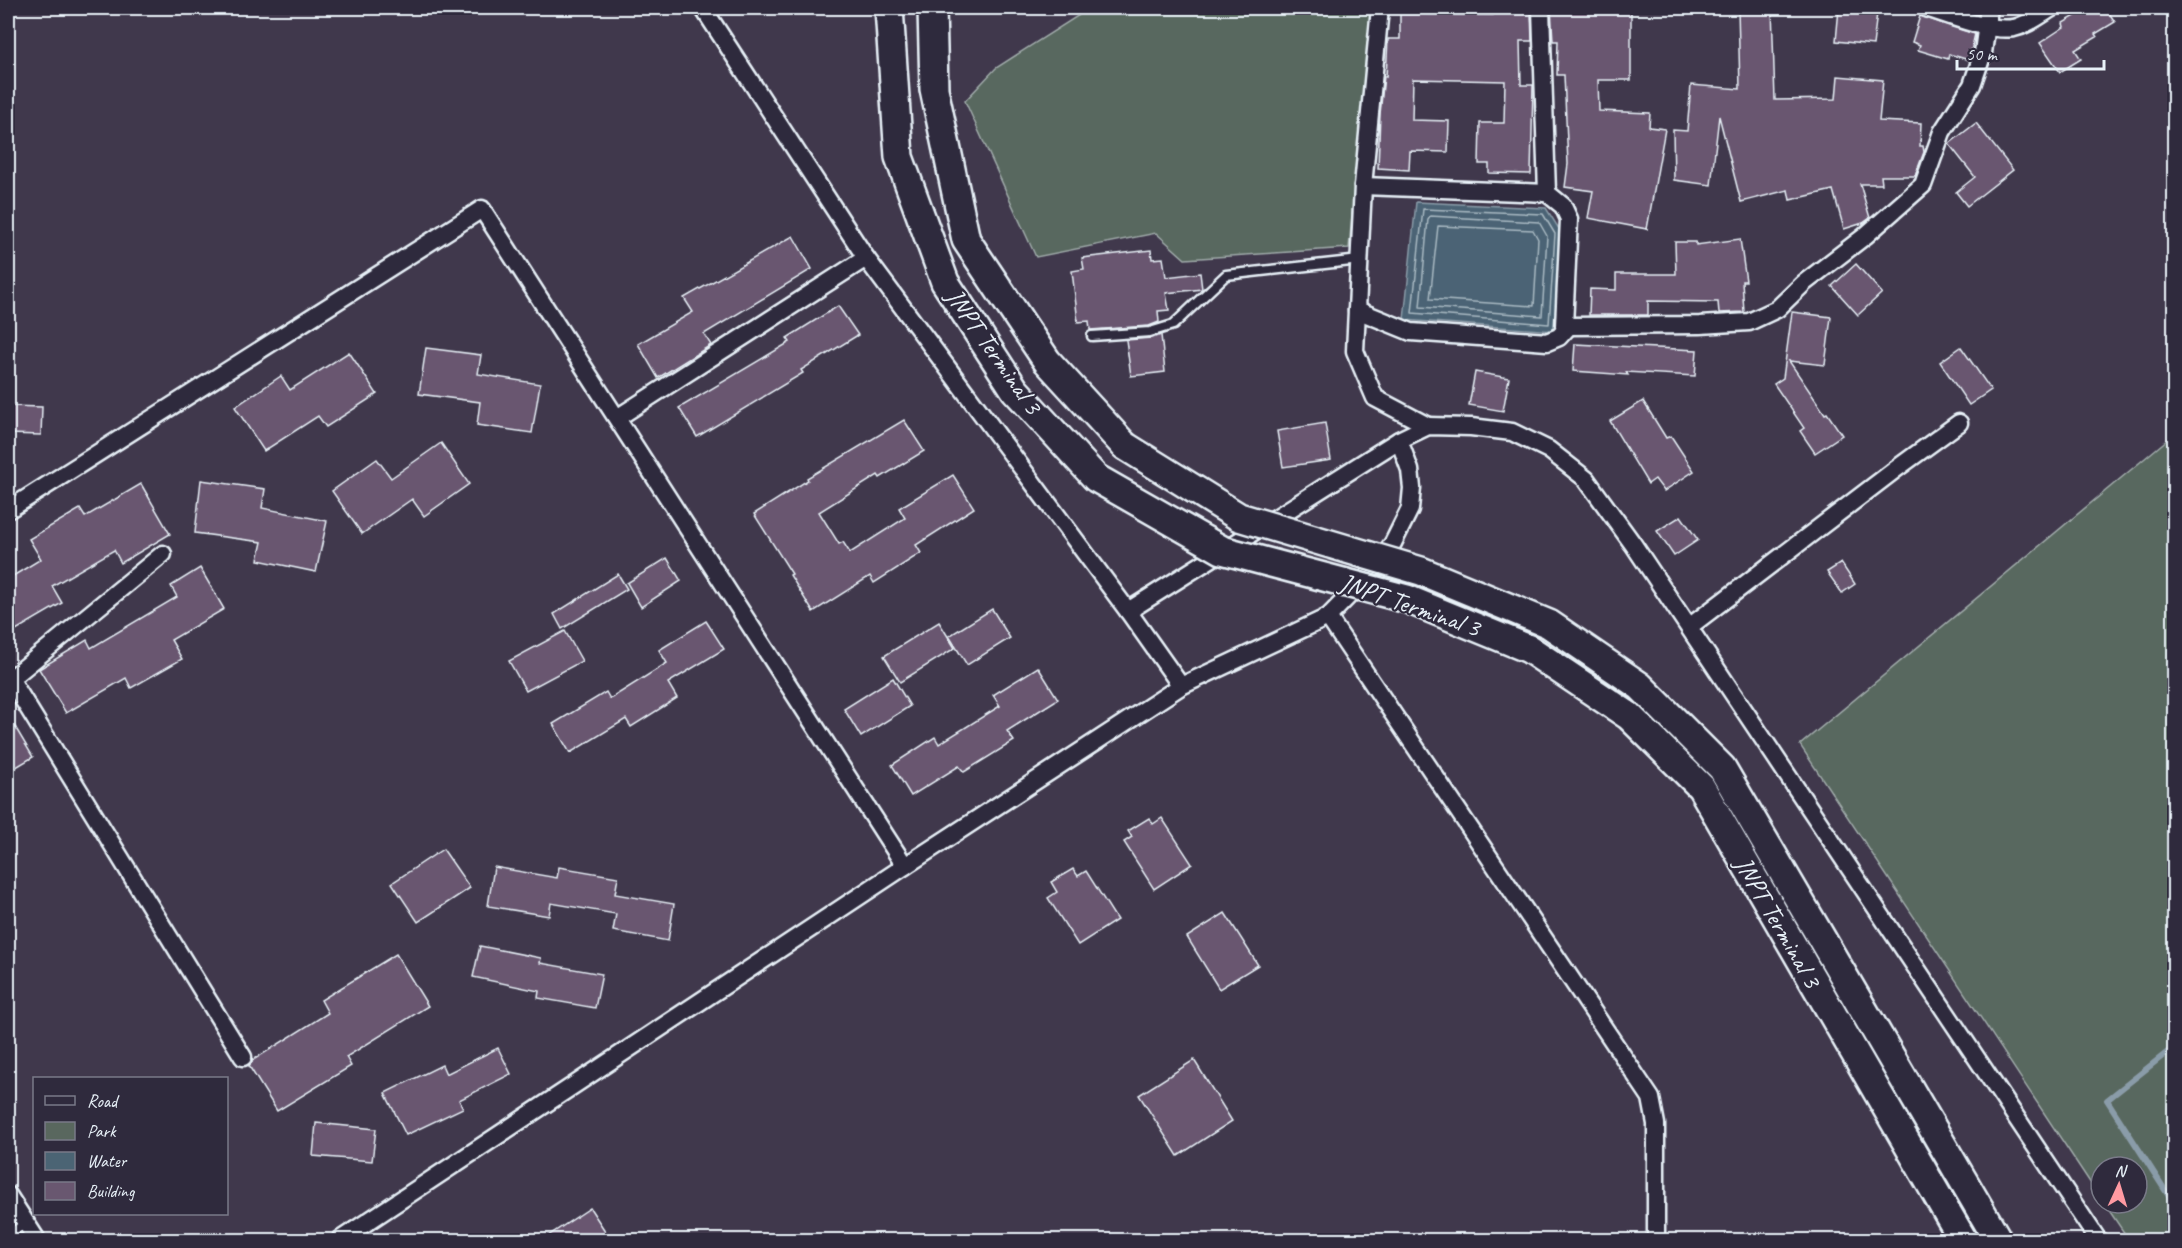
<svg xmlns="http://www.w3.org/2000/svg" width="2182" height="1248" viewBox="0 0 2182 1248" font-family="Caveat,sans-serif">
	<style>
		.green { fill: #59675e; stroke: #a0acab; stroke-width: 1.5 }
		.water { fill: #4b6474; stroke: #8a9ca9; stroke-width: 1.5 }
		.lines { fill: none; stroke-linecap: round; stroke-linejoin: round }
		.shore { stroke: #a9b9c3; stroke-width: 1.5 }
		.stream { stroke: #8a9ca9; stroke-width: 6 }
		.building { fill: #695770; stroke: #e8f1f8; stroke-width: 1.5 }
		.service-casing { stroke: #e8f1f8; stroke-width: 13 }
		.minor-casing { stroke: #e8f1f8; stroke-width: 21 }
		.primary-casing { stroke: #e8f1f8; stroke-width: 32 }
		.service { stroke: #2f2a3d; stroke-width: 8 }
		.minor { stroke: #2f2a3d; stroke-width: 16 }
		.primary { stroke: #2f2a3d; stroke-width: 27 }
		.primary-bridge-casing { stroke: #e8f1f8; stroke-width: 32; stroke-linecap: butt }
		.primary-bridge { stroke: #2f2a3d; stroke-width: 27 }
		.labels { text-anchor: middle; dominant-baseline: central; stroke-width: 4.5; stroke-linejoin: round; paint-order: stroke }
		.street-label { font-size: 26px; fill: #e8f1f8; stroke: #2f2a3d }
	</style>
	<rect width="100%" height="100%" fill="#40384c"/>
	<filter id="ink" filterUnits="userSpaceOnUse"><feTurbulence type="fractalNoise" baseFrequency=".0167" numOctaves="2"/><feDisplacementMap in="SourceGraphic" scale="12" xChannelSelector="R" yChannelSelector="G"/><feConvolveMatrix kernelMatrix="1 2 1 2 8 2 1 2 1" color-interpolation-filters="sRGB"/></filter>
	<g filter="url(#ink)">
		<!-- green -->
		<g class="green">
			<polygon points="1090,8 1371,8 1349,248 1185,259 1156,233 1036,257 965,101 996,68"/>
			<polygon points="2174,434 2174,1240 2129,1240 2104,1203 2137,1203 2137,1167 2101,1167 2101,1199 1800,745"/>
		</g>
		<!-- water -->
		<polygon class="water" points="1416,202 1546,208 1561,232 1555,331 1404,320"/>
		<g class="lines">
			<!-- shore -->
			<g class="shore">
				<polygon points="1423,209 1543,214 1555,234 1549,324 1412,313"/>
				<polygon points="1430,216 1539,222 1547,236 1542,316 1420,307 1428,219"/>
				<polygon points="1438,226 1533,230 1538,239 1534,306 1430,299"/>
			</g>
			<!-- stream -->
			<polyline class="stream" points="2174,1047 2107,1100 2174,1204"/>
		</g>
		<!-- building -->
		<g class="building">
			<polygon points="1551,8 1631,8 1631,80 1598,80 1599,111 1650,113 1649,127 1665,129 1647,229 1588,218 1593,191 1565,187 1568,164 1564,75 1557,75 1558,41 1553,41"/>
			<polygon points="1738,8 1772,8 1775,100 1836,99 1838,76 1883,80 1879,121 1921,123 1920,146 1923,146 1924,152 1915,176 1881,176 1882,184 1860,184 1870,218 1863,223 1844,229 1833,190 1790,200 1788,190 1741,202 1719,116 1711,185 1674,180 1673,130 1687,131 1691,85 1740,89"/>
			<polygon points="2089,8 2106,8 2115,22 2095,34 2097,37 2075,50 2081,59 2060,72 2040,43 2064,27 2063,23"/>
			<polygon points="1839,9 1877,13 1873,45 1836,41"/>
			<polygon points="1531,11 1532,41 1520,41 1521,85 1533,85 1531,174 1489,173 1489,164 1479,164 1480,123 1504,123 1505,81 1413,79 1412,120 1449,121 1448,152 1410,151 1409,170 1378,168 1380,114 1384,76 1386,77 1388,39 1400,39 1400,14 1493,15 1493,12"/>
			<polygon points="1920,16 1975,34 1969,60 1949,54 1948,59 1918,50 1920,45 1912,42"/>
			<polygon points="1976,123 2013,170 1967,206 1956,192 1975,177 1949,144"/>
			<polygon points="793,236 812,269 704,334 711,345 658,378 638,344 693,312 684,298"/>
			<polygon points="1740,239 1746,281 1742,281 1744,312 1719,313 1718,302 1648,301 1648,315 1589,315 1590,289 1616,290 1616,274 1676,274 1675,242 1696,242 1696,245"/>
			<polygon points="1151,250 1152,259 1163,258 1166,277 1200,273 1202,289 1166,293 1169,310 1158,311 1159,322 1149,326 1090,330 1089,321 1078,322 1072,271 1084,269 1082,258"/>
			<polygon points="1856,264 1882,293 1858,315 1832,286"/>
			<polygon points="838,306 858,335 801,370 803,373 697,437 679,408 790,342 787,338"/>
			<polygon points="1792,312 1831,317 1825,365 1789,361 1825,414 1827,413 1842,435 1815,453 1800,431 1804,428 1774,384 1783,378"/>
			<polygon points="1161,335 1165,372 1131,376 1126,340 1151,338"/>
			<polygon points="1575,344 1697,350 1695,376 1626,372 1628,375 1573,371"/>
			<polygon points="1961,347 1991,390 1969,405 1940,362"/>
			<polygon points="426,348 481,355 478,374 540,384 532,433 477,425 480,402 419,394"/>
			<polygon points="349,352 377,394 326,427 318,416 264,451 235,407 281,376 290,390"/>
			<polygon points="1475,372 1509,378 1503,411 1469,405"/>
			<polygon points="1643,401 1666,438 1671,436 1694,471 1664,491 1655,479 1648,484 1610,421"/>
			<polygon points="8,406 42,407 41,435 8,434"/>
			<polygon points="904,420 924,451 880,478 878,475 819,512 839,544 843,542 850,553 905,518 899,508 953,475 974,508 916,545 921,553 874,583 870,576 813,612 790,575 792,574 754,514 808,480 807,478"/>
			<polygon points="1325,423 1331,460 1283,467 1277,431"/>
			<polygon points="441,443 469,484 424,516 412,499 362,534 332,491 377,459 391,478"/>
			<polygon points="201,480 265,489 262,508 327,521 316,572 258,560 262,542 195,533"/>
			<polygon points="141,484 170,534 121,563 114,550 52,586 62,603 16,630 8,615 8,579 41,559 29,539 80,509 85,517"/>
			<polygon points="1681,516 1698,540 1674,556 1657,531"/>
			<polygon points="667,558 681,581 641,607 627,583"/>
			<polygon points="1841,563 1855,584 1842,593 1827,572"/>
			<polygon points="200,568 224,609 171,640 182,659 131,688 126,678 66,713 39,669 87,640 91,648 177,597 171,586"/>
			<polygon points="618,574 627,589 562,629 554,614"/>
			<polygon points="992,609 1010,638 967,665 949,636"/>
			<polygon points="706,621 724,649 668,683 677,698 631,727 626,719 570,753 553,724 606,692 610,699 667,663 659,650"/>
			<polygon points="939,622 955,648 900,682 884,656"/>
			<polygon points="565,631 582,661 526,691 509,661"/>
			<polygon points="1038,667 1058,699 1007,731 1014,741 964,772 959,766 911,796 892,765 935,737 939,744 1000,706 993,695"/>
			<polygon points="893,678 910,706 861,737 844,709"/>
			<polygon points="8,715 33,757 8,772"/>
			<polygon points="1149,818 1153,824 1162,818 1192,864 1154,889 1124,842 1132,837 1128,831"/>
			<polygon points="443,849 470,888 418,922 392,883"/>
			<polygon points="494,867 557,878 559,867 618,877 615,894 674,904 668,941 613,931 616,914 551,903 549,916 488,906"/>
			<polygon points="1073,869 1078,876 1086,871 1117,920 1078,945 1048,898 1057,892 1051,882"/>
			<polygon points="1225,913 1258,965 1219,989 1187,937"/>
			<polygon points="480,946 541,958 540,963 602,974 595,1008 538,998 539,991 473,977"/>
			<polygon points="396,954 428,1006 346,1057 351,1066 277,1111 249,1066 253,1060 328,1013 321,1000"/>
			<polygon points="498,1048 511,1074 459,1100 463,1108 406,1135 385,1093 442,1065 446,1074"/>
			<polygon points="1194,1060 1232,1121 1178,1156 1139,1095"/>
			<polygon points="316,1123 376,1129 372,1161 313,1156"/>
			<polygon points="590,1208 611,1240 542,1240"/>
		</g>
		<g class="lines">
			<!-- service casing -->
			<g class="service-casing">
				<g id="service">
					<polyline points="1092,336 1150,332 1173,325 1226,275 1360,260"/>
					<polyline points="8,1235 26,1223"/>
				</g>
			</g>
			<!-- minor casing -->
			<g class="minor-casing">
				<g id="minor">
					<polyline points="703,8 866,258 1128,611 1399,440 1428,426 1471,427 1512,432 1549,450 1586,479 1633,544 2098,1240"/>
					<polyline points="1380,8 1363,186 1355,351 1375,398 1428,426"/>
					<polyline points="1541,8 1547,193 1563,206 1569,219 1564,326 1569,326 1700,325 1749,322 1777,309 1804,283 1865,236 1923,185 1942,132 1972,85 1983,53 1989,8"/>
					<path d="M1926,8C1950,15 1988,32 2014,28C2028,25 2040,15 2052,8"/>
					<polyline points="1363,186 1547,193"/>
					<polyline points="1357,310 1411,332 1547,342 1559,337 1569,326"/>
					<polyline points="617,418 866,258"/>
					<polyline points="8,510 482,209 905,866"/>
					<polyline points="1328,617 1651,1098 1656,1124 1656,1240"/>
					<polyline points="1689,627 1896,469 1959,423"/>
					<polyline points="8,675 243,1057"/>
					<polyline points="8,681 163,554"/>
					<polyline points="1181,686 1328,617 1370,574 1393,543 1410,509 1412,488 1410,470 1399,440"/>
					<polyline points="8,1195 37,1240"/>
					<polyline points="340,1240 905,866 1181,686 1128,611"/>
				</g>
			</g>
			<!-- primary casing -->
			<g class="primary-casing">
				<g id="primary">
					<polyline points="889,8 899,157 945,282 1015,390 1096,478"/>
					<polyline points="932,8 934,89 966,240 1047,361 1125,446"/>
				</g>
			</g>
			<!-- service -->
			<use href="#service" class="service"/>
			<!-- minor -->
			<use href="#minor" class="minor"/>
			<!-- primary -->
			<use href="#primary" class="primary"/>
			<!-- primary-bridge casing -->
			<g class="primary-bridge-casing">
				<g id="primary-bridge">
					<polyline points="1125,446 1239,517 1421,571 1549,624 1640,686 1722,768 1998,1240"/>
					<polyline points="1096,478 1222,550 1407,599 1529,649 1629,716 1701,787 1963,1240"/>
				</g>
			</g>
			<!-- primary-bridge -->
			<use href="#primary-bridge" class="primary-bridge"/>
		</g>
	</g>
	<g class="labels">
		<!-- street labels -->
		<g class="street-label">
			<text transform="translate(994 351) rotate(55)">JNPT Terminal 3</text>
			<text transform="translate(1410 605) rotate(19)">JNPT Terminal 3</text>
			<text transform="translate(1778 922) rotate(60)">JNPT Terminal 3</text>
		</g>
	</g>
	<!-- margin -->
	<rect width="2182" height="1248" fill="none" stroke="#2f2a3d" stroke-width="30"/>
	<rect x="15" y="15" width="2152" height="1218" fill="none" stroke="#e8f1f8" stroke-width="2" filter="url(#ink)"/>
	<!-- legend -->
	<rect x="33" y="1077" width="195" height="138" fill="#2f2a3d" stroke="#797a88" stroke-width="1.5"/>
	<rect x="45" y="1096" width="30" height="9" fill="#2f2a3d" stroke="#797a88" stroke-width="1.5"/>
	<text x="87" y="1107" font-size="18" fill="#e8f1f8">Road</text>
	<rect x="45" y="1122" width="30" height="18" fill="#59675e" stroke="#797a88" stroke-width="1.5"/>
	<text x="87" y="1137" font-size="18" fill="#e8f1f8">Park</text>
	<rect x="45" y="1152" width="30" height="18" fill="#4b6474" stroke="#797a88" stroke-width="1.5"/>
	<text x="87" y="1167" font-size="18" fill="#e8f1f8">Water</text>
	<rect x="45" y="1182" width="30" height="18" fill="#695770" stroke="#797a88" stroke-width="1.5"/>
	<text x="87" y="1197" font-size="18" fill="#e8f1f8">Building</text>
	<!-- north arrow -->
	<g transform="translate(2119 1185) rotate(4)"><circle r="28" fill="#2f2a3d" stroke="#797a88" stroke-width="1.5"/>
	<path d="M0-4.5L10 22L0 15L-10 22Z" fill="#ff9aa2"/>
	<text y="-9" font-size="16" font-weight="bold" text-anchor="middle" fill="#e8f1f8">N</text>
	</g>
	<!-- scale -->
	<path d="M1957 60v9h147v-9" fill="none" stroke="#e8f1f8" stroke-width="3"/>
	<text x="1966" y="60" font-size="18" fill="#e8f1f8" stroke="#2f2a3d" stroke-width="4.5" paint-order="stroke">50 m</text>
</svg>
